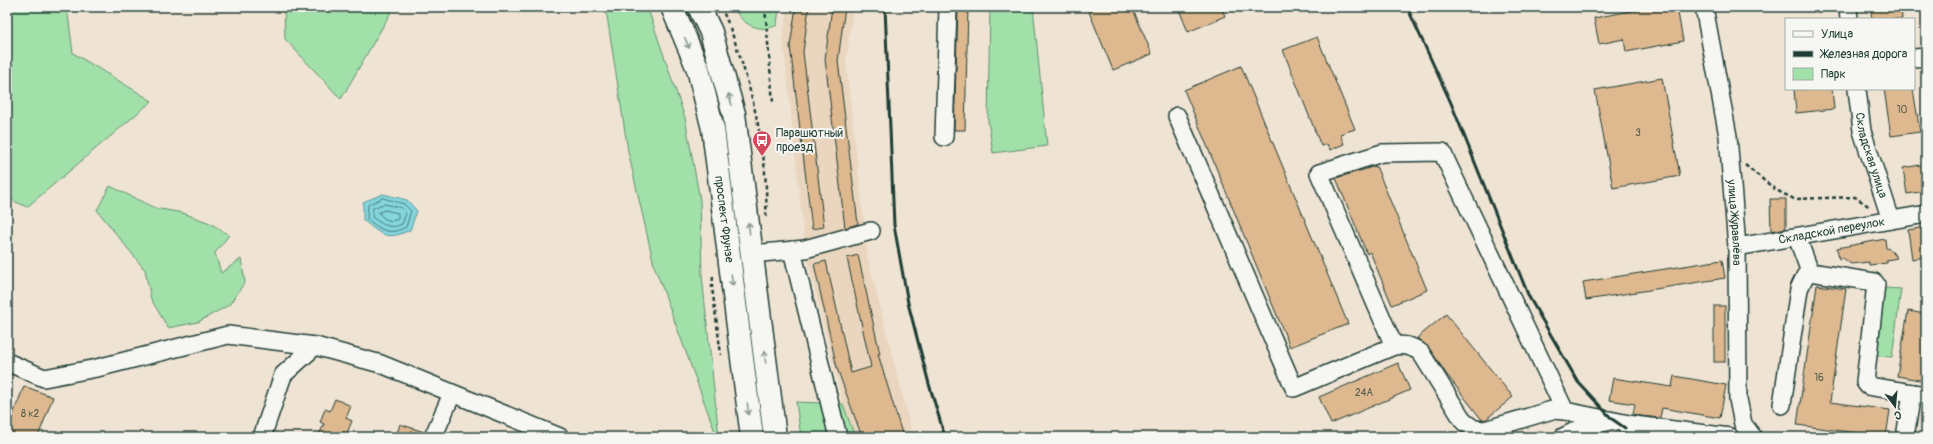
<svg xmlns="http://www.w3.org/2000/svg" width="1933" height="444" viewBox="0 0 1933 444" font-family="Pangolin,sans-serif">
	<style>
		.built { fill: #ead6bf }
		.green { fill: #a1e1a9; stroke: #608f6e }
		.water { fill: #84d5de; stroke: #5c989a }
		.lines { fill: none; stroke-linecap: round; stroke-linejoin: round }
		.shore { stroke: #477a78; stroke-width: 1 }
		.building { fill: #deb88f; stroke: #1f3d34 }
		.minor-casing { stroke: #1f3d34; stroke-width: 20 }
		.major-casing { stroke: #1f3d34; stroke-width: 25 }
		.path { stroke: #1f3d34; stroke-width: 2.5; stroke-dasharray: 4 3; stroke-linecap: butt }
		.minor { stroke: #f6f6f2; stroke-width: 17 }
		.major { stroke: #f6f6f2; stroke-width: 22 }
		.rail { stroke: #1f3d34; stroke-width: 3 }
		.oneway { stroke: #8a9a93 }
		.labels { text-anchor: middle; dominant-baseline: central; stroke-width: 4; stroke-linejoin: round; paint-order: stroke }
		.number-label { font-size: 10px; fill: #4f5c4b }
		.poi-label { font-size: 12px; fill: #1f3d34; stroke: #f6f6f2; text-anchor: start }
		.street-label { font-size: 12px; fill: #1f3d34; stroke: #f6f6f2 }
	</style>
	<rect width="100%" height="100%" fill="#efe3d4"/>
	<filter id="ink" filterUnits="userSpaceOnUse"><feTurbulence type="fractalNoise" baseFrequency=".025" numOctaves="2"/><feDisplacementMap in="SourceGraphic" scale="8" xChannelSelector="R" yChannelSelector="G"/><feConvolveMatrix kernelMatrix="1 2 1 2 8 2 1 2 1" color-interpolation-filters="sRGB"/></filter>
	<g filter="url(#ink)">
		<!-- built -->
		<polygon class="built" points="788,7 853,7 846,62 868,259 913,437 855,437 843,404 805,249 783,38"/>
		<!-- green -->
		<g class="green">
			<polygon points="7,7 67,7 73,53 152,101 27,207 7,198"/>
			<polygon points="284,7 394,7 341,99 285,39"/>
			<polygon points="602,7 645,7 649,12 685,118 700,200 702,276 719,437 717,437 654,265 628,151 607,16"/>
			<path d="M734,7H779L777,25C760,34 740,24 734,7Z"/>
			<polygon points="990,7 1033,7 1047,146 993,153 988,120"/>
			<polygon points="110,186 155,208 183,213 210,223 229,235 215,253 221,273 241,259 245,282 229,305 198,322 168,328 151,299 145,270 97,210"/>
			<polygon points="1885,288 1901,289 1892,357 1877,356"/>
			<polygon points="796,402 843,404 855,437 801,437"/>
		</g>
		<!-- water -->
		<path class="water" d="M383,194L407,200L417,211L410,230C387,241 381,235 363,220V202Z"/>
		<g class="lines">
			<!-- shore -->
			<g class="shore">
				<path d="M383,198L404,204L411,211L406,227C389,236 381,230 367,219L368,205Z"/>
				<path d="M384,204L402,208L406,214L402,224C390,230 382,224 372,217L373,208Z"/>
				<path d="M385,210L398,213V219C391,223 383,219 379,213Z"/>
			</g>
		</g>
		<!-- building -->
		<g class="building">
			<polygon points="796,7 809,7 803,52 824,227 812,229 790,46"/>
			<polygon points="832,7 845,7 838,61 858,224 845,228 825,59"/>
			<polygon points="958,7 968,7 965,130 954,130"/>
			<polygon points="1087,7 1132,7 1152,54 1113,70"/>
			<polygon points="1178,7 1221,7 1225,16 1188,32"/>
			<polygon points="1641,7 1677,7 1683,41 1626,52 1624,39 1599,44 1594,18 1641,9"/>
			<polygon points="1870,7 1901,7 1902,19 1872,19"/>
			<polygon points="1317,37 1355,129 1340,134 1344,144 1330,150 1327,144 1321,146 1283,50"/>
			<polygon points="1241,66 1348,324 1290,347 1184,90"/>
			<polygon points="1662,78 1680,176 1613,188 1595,90"/>
			<polygon points="1794,89 1832,89 1834,109 1796,113"/>
			<polygon points="1884,89 1913,89 1920,132 1891,136"/>
			<polygon points="1926,164 1926,191 1907,194 1903,168"/>
			<polygon points="1376,166 1427,290 1392,305 1370,252 1367,254 1336,178"/>
			<polygon points="1770,199 1786,199 1786,228 1771,231"/>
			<polygon points="1926,227 1926,257 1912,259 1908,230"/>
			<polygon points="1885,239 1886,248 1890,249 1897,258 1887,260 1887,263 1869,265 1869,262 1851,264 1843,258 1839,259 1837,248"/>
			<polygon points="858,255 880,354 878,354 903,437 862,437 837,368 814,264 826,261 851,373 871,367 847,258"/>
			<polygon points="1722,260 1725,278 1586,300 1583,282"/>
			<polygon points="1817,285 1846,289 1830,402 1890,410 1886,437 1797,425"/>
			<rect x="1714" y="306" width="11" height="56"/>
			<polygon points="1908,311 1926,314 1925,381 1897,376"/>
			<polygon points="1446,314 1513,397 1485,420 1482,420 1447,375 1429,348 1417,338"/>
			<polygon points="1398,363 1410,390 1331,424 1319,397"/>
			<polygon points="1674,376 1726,385 1720,418 1662,408 1660,418 1641,416 1633,414 1635,404 1609,400 1613,378 1672,387"/>
			<polygon points="24,386 53,397 38,437 7,437 7,430"/>
			<polygon points="335,399 351,406 346,418 352,421 347,433 343,432 341,437 318,437 324,424 320,422 325,409 330,411"/>
			<polygon points="400,424 424,432 423,437 396,437"/>
		</g>
		<g class="lines">
			<!-- minor casing -->
			<g class="minor-casing">
				<g id="minor">
					<path id="s1" d="M1704,7L1728,136L1737,247L1738,399L1743,424L1753,437"/>
					<polyline points="1848,7 1849,19"/>
					<polyline points="1914,58 1926,57"/>
					<path id="s2" d="M1857,89L1862,131L1891,220"/>
					<polyline points="1177,116 1294,388 1394,346 1319,173 1382,153 1442,152 1565,411 1634,425 1730,437"/>
					<polyline points="944,137 948,7"/>
					<polyline points="1797,237 1810,272 1874,282 1876,284 1865,382 1868,386 1912,393 1905,437"/>
					<path id="s3" d="M1737,247L1926,214"/>
					<polyline points="792,250 838,437"/>
					<polyline points="752,254 805,249 871,231"/>
					<path d="M1394,346C1405,344 1413,346 1421,353L1464,422L1474,429L1485,430L1552,410L1565,411"/>
					<polyline points="7,362 44,378 97,368 228,335 315,346 381,364 560,437"/>
					<polyline points="1912,393 1926,395"/>
					<polyline points="1782,405 1799,289 1805,276 1810,272"/>
					<polyline points="262,437 283,375 315,346"/>
					<polyline points="433,437 452,394"/>
					<polyline points="1563,437 1575,431 1609,421"/>
				</g>
			</g>
			<!-- major casing -->
			<g class="major-casing">
				<g id="major">
					<path id="s4" d="M672,7L698,69L713,129L752,437"/>
					<polyline points="699,7 711,32 734,114 775,437"/>
				</g>
			</g>
			<!-- path -->
			<g class="path">
				<polyline points="721,7 728,23"/>
				<polyline points="765,7 773,103"/>
				<path d="M730,28C752,88 769,154 766,218"/>
				<polyline points="1745,165 1776,190 1794,199 1855,197 1870,207"/>
				<polyline points="713,277 712,287 721,355"/>
			</g>
			<!-- minor -->
			<use href="#minor" class="minor"/>
			<!-- major -->
			<use href="#major" class="major"/>
			<!-- rail -->
			<g class="rail">
				<polyline points="885,7 894,225 908,303 929,384 945,437"/>
				<polyline points="1407,7 1451,103 1529,297 1578,382 1612,419 1625,428"/>
			</g>
		</g>
		<!-- one-way arrows -->
		<defs><path id="oneway-shaft" d="M-6 0H5M1.5-3L5.5 0L1.5 3" fill="none" stroke-width="1.6" stroke-linecap="round" stroke-linejoin="round"/></defs>
		<g class="oneway">
			<use href="#oneway-shaft" transform="translate(687 43) rotate(67)"/>
			<use href="#oneway-shaft" transform="translate(730 99) rotate(-106)"/>
			<use href="#oneway-shaft" transform="translate(749 228) rotate(-97)"/>
			<use href="#oneway-shaft" transform="translate(732 280) rotate(83)"/>
			<use href="#oneway-shaft" transform="translate(765 357) rotate(-97)"/>
			<use href="#oneway-shaft" transform="translate(748 409) rotate(83)"/>
		</g>
	</g>
	<!-- icons -->
	<defs>
		<g id="bus-pin" transform="scale(1)"><path d="M0 17L-7.5 6A9.5 9.5 0 1 1 7.5 6Z" fill="#d1495b" stroke="#f6f6f2"/><path d="M-5-6H5V4H4V6H2V4H-2V6H-4V4H-5ZM-3.5-4V0h7V-4ZM-3.5 1.2v1.5H-2V1.2ZM2 1.2v1.5H3.5V1.2Z" fill="#fff"/></g>
	</defs>
	<g fill-rule="evenodd">
		<use href="#bus-pin" x="762" y="140"/>
	</g>
	<g class="labels">
		<!-- number labels -->
		<g class="number-label">
			<text x="1902" y="110">10</text>
			<text x="1638" y="133">3</text>
			<text x="1819" y="378">16</text>
			<text x="1364" y="393">24А</text>
			<text x="30" y="414">8 к2</text>
		</g>
		<!-- poi labels -->
		<g class="poi-label">
			<text x="776" y="133">Парашютный<tspan x="776" dy="14">проезд</tspan></text>
		</g>
		<!-- street labels -->
		<g class="street-label">
			<text stroke="none"><textPath href="#s2" startOffset="68">Складская улица</textPath></text>
			<text stroke="none"><textPath href="#s4" startOffset="220">проспект Фрунзе</textPath></text>
			<text stroke="none"><textPath href="#s1" startOffset="218">улица Журавлёва</textPath></text>
			<text stroke="none"><textPath href="#s3" startOffset="96">Складской переулок</textPath></text>
		</g>
	</g>
	<!-- margin -->
	<rect width="1933" height="444" fill="none" stroke="#f6f6f2" stroke-width="24"/>
	<rect x="12" y="12" width="1909" height="420" fill="none" stroke="#1f3d34" stroke-width="1.5" filter="url(#ink)"/>
	<!-- legend -->
	<rect x="1785" y="18" width="130" height="72" fill="#f6f6f2" stroke="#a0aca6"/>
	<rect x="1793" y="31" width="20" height="6" fill="#f6f6f2" stroke="#a0aca6"/>
	<text x="1821" y="38" font-size="12" fill="#1f3d34">Улица</text>
	<rect x="1793" y="51" width="20" height="6" fill="#1f3d34" stroke="#a0aca6"/>
	<text x="1821" y="58" font-size="12" fill="#1f3d34">Железная дорога</text>
	<rect x="1793" y="68" width="20" height="12" fill="#a1e1a9" stroke="#a0aca6"/>
	<text x="1821" y="78" font-size="12" fill="#1f3d34">Парк</text>
	<!-- north arrow -->
	<g transform="translate(1895 406) rotate(164)" stroke="#f6f6f2" stroke-width="3" paint-order="stroke">
	<path d="M0-3L7 15L0 10L-7 15Z" fill="#1f3d34"/>
	<text y="-6" font-size="11" font-weight="bold" text-anchor="middle" fill="#1f3d34">С</text>
	</g>
</svg>
